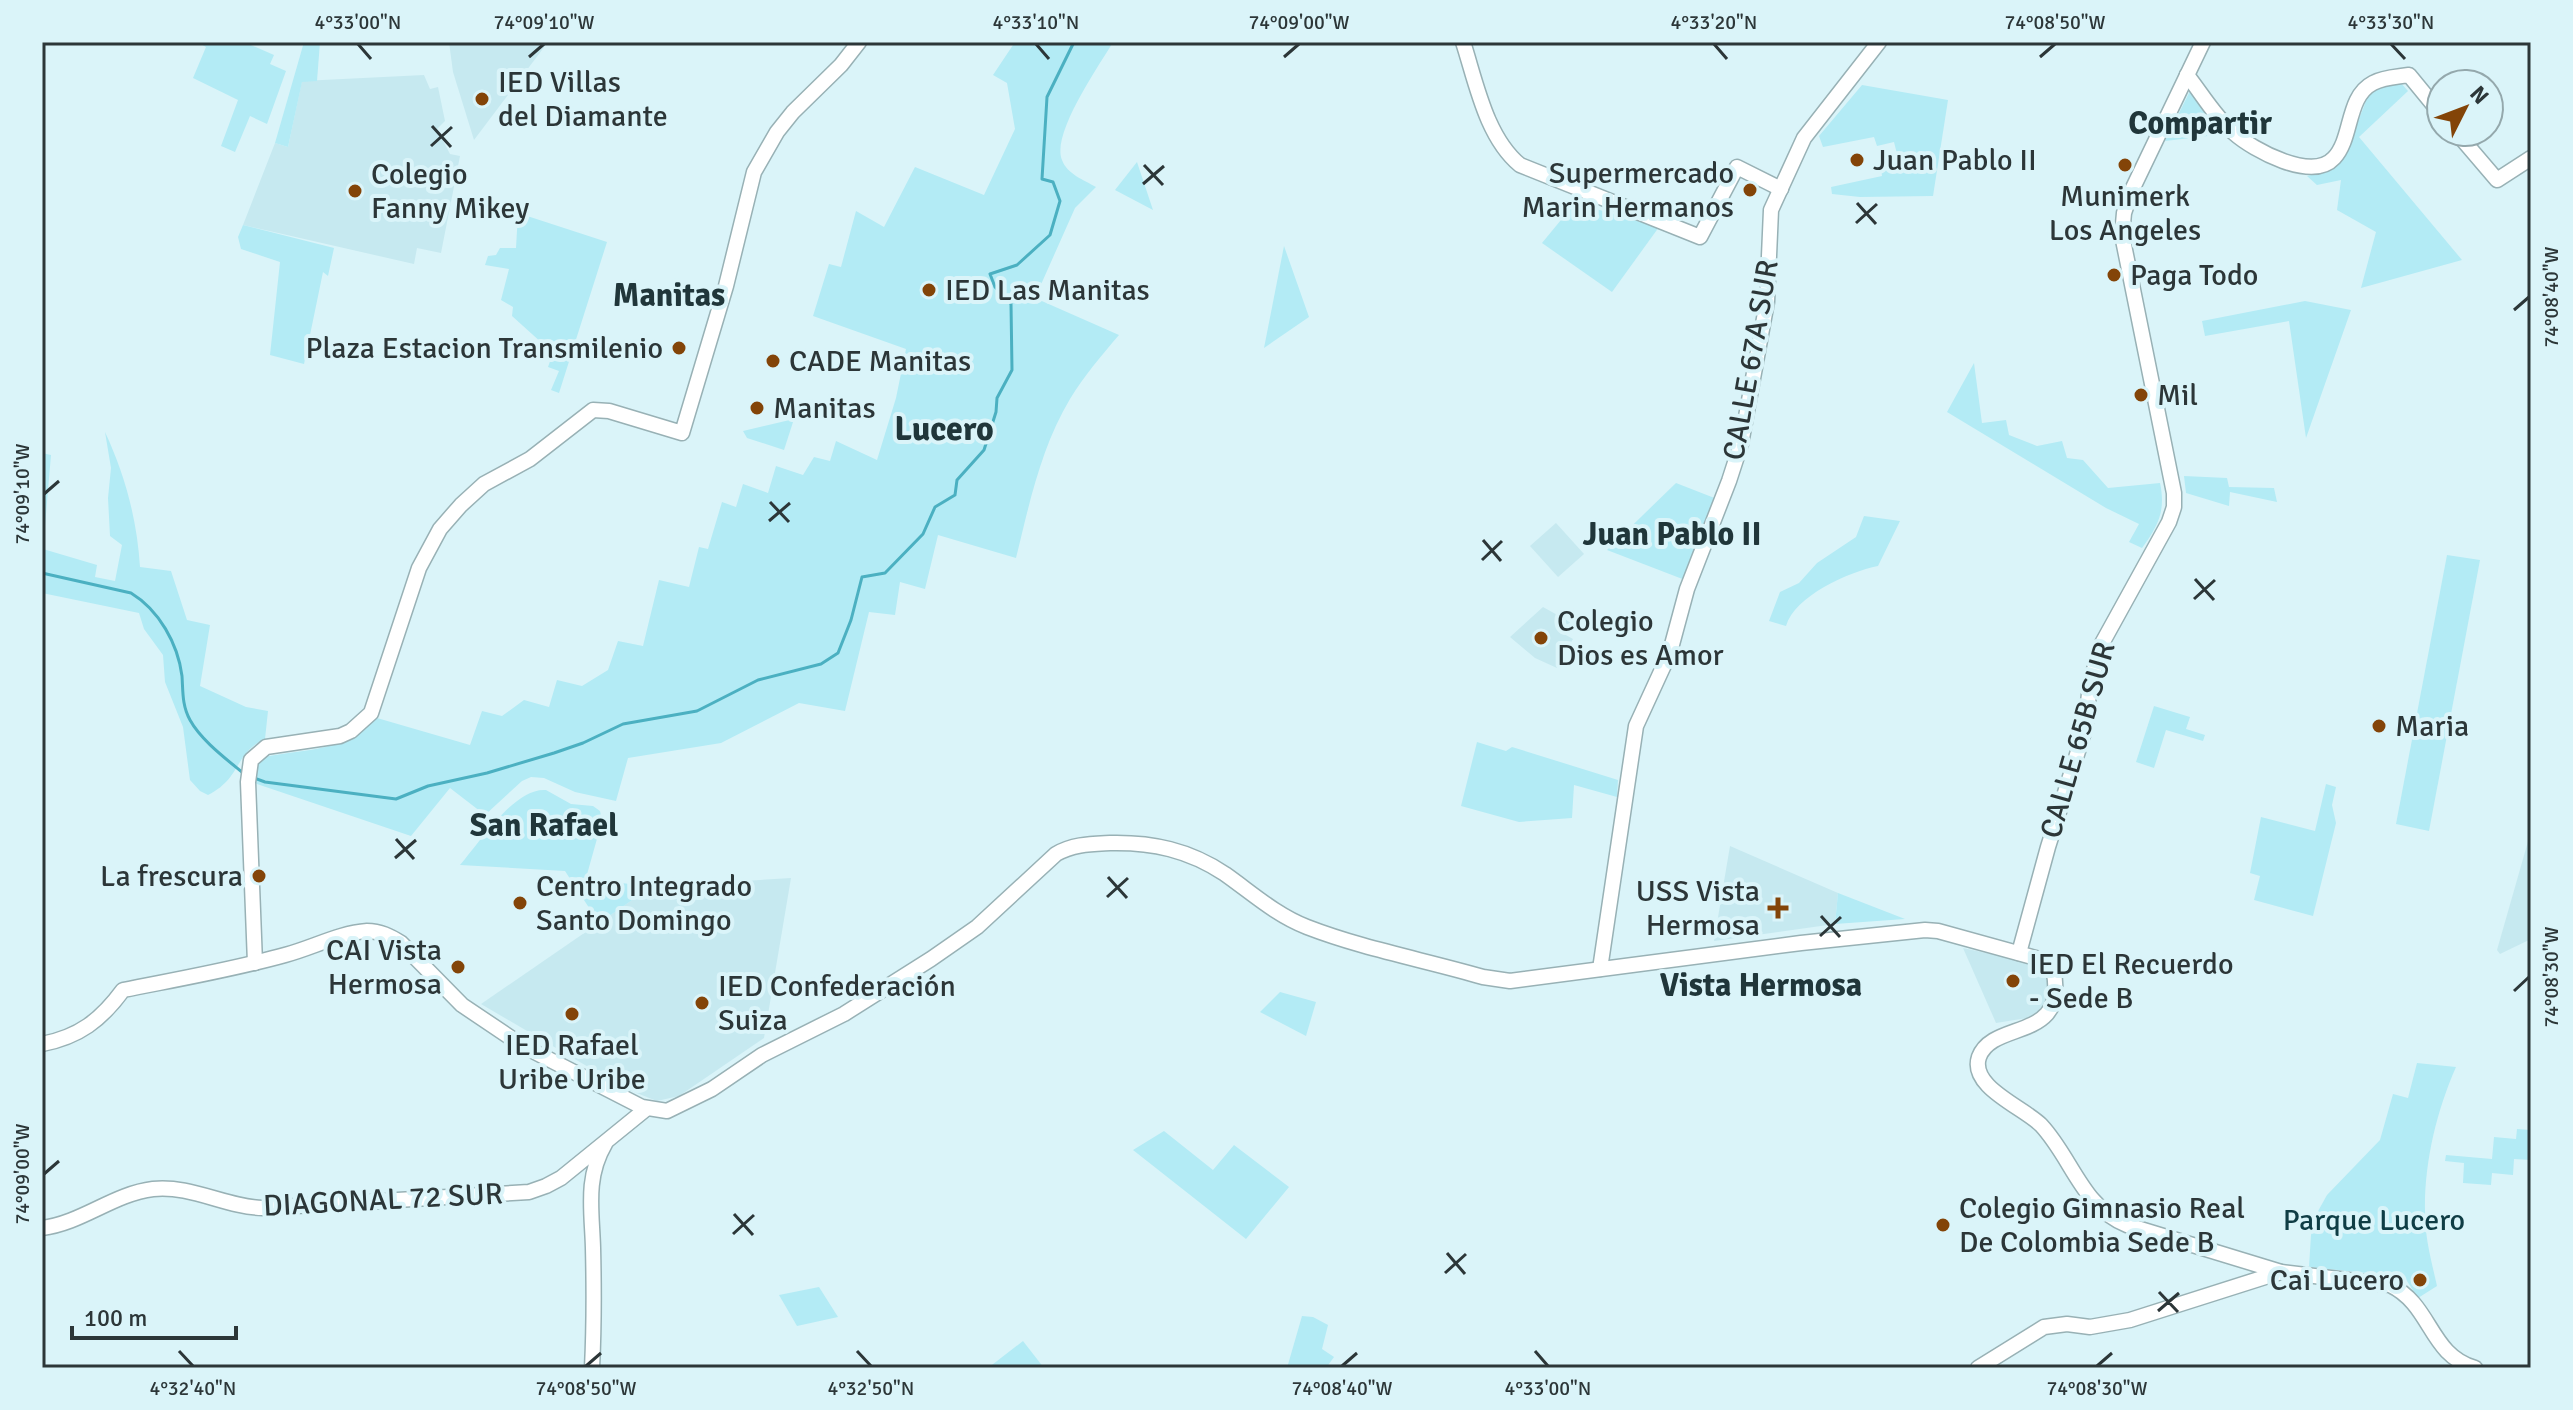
<svg xmlns="http://www.w3.org/2000/svg" width="2573" height="1410" viewBox="0 0 2573 1410" font-family="Signika,sans-serif">
	<style>
		.built { fill: #c6e9f0 }
		.green { fill: #b3ebf5 }
		.lines { fill: none; stroke-linecap: round; stroke-linejoin: round }
		.stream { stroke: #4bb0c1; stroke-width: 3 }
		.minor-casing { stroke: #98b1b5; stroke-width: 17 }
		.minor { stroke: #fff; stroke-width: 14 }
		.ticks { fill: none; stroke: #2c3638; stroke-width: 3 }
		.poi-dot { fill: #834408; stroke: #daf4f9; stroke-width: 3 }
		.labels { text-anchor: middle; dominant-baseline: central; stroke-width: 8; stroke-linejoin: round; paint-order: stroke }
		.poi-label { font-size: 30px; fill: #2c3638; stroke: #daf4f9; text-anchor: start }
		.street-label { font-size: 30px; fill: #2c3638; stroke: #daf4f9 }
		.park-label { font-size: 30px; fill: #0f3d45; stroke: #daf4f9 }
		.neighbourhood-label { font-size: 32px; font-weight: bold; fill: #20363a; stroke: #daf4f9 }
		.quarter-label { font-size: 34px; font-weight: bold; fill: #20363a; stroke: #daf4f9 }
		.neatline { fill: none; stroke: #2c3638; stroke-width: 3 }
		.ticks-label { font-size: 20px; text-anchor: middle; fill: #2c3638 }
	</style>
	<rect width="100%" height="100%" fill="#daf4f9"/>
	<!-- built -->
	<g class="built">
		<polygon points="449,42 548,42 474,140 453,72"/>
		<polygon points="424,75 430,89 438,87 445,121 437,129 450,154 460,156 441,253 417,248 414,264 243,225 275,143 288,147 302,81"/>
		<polygon points="1556,523 1584,554 1558,577 1530,546"/>
		<polygon points="1543,607 1570,622 1564,634 1573,639 1557,668 1535,658 1510,637"/>
		<polygon points="2531,831 2531,939 2500,954 2497,950"/>
		<polygon points="1730,846 1838,893 1835,924 1714,941"/>
		<polygon points="791,878 764,1038 679,1096 657,1101 624,1088 481,1004 651,887"/>
		<polygon points="1963,948 2032,963 2042,968 2049,986 2046,1002 2039,1011 2027,1018 1996,1023"/>
	</g>
	<!-- green -->
	<g class="green">
		<polygon points="197,42 244,42 274,55 270,64 286,71 267,124 250,116 235,152 221,146 238,100 193,78 206,47"/>
		<polygon points="304,42 320,42 317,81 302,82 288,147 275,143"/>
		<path d="M1015,42H1113C1099,66 1051,134 1062,160C1067,174 1084,180 1096,187L1075,208L1035,298L1119,335C1101,356 1084,376 1070,399C1041,447 1029,505 1016,558L938,535L925,589L900,582L895,615L869,612L845,711L799,703L721,743L628,758L616,801L575,792L544,778L531,777L522,781L485,815L450,788L411,836L254,783L256,768L264,757C310,748 340,753 377,718L470,745L482,711L502,716L524,700L549,707L557,680L582,686L608,670L618,641L643,646L659,580L689,587L699,547L708,549L722,502L736,507L743,484L768,493L776,466L803,475L814,457L830,461L836,441L877,460L896,398L906,349L813,316L829,264L841,267L856,211L884,227L915,167L984,195L1015,129L1007,83L993,75Z"/>
		<path d="M2400,82L2408,91L2359,137L2462,260L2361,288L2376,232L2337,210L2341,180L2317,185L2307,176C2355,167 2346,147 2363,109C2365,104 2367,96 2371,92C2377,84 2391,84 2400,82Z"/>
		<polygon points="1862,85 1948,100 1933,196 1860,197 1832,194 1831,187 1882,176 1880,162 1898,158 1894,142 1877,146 1874,137 1823,147 1819,136"/>
		<polygon points="2190,91 2225,134 2165,141"/>
		<polygon points="1137,162 1153,210 1115,190"/>
		<polygon points="1575,203 1659,227 1612,292 1542,243"/>
		<polygon points="518,213 607,242 559,393 551,390 559,371 548,367 553,353 512,316 513,307 501,300 509,269 485,265 488,256 496,255 500,248 516,248"/>
		<polygon points="243,225 334,248 328,276 323,272 304,364 270,355 280,262 241,249 238,237"/>
		<polygon points="1284,246 1309,317 1264,348"/>
		<polygon points="2305,301 2351,310 2306,438 2289,321 2205,336 2202,321"/>
		<path d="M1974,363L1982,423L2006,420L2009,435L2037,446L2062,441L2067,458L2083,460L2108,488L2160,483C2166,511 2158,526 2142,548L2129,542L2139,524L2106,508L1947,412Z"/>
		<polygon points="794,419 784,450 747,438 743,431"/>
		<path d="M105,432C125,475 137,519 140,567L171,571L187,620L210,625L200,686L246,707L268,711L265,739C234,753 242,778 208,795L200,791L190,780L183,727L165,682L163,655L144,629L139,613L42,593V453L51,455L43,549L97,565L95,577L115,581L122,545L110,536L108,498L111,468Z"/>
		<polygon points="2184,476 2227,478 2229,487 2274,488 2277,502 2230,492 2229,506 2186,493"/>
		<polygon points="1676,483 1717,499 1685,580 1607,550"/>
		<path d="M1864,516L1900,521L1878,566C1848,572 1795,596 1786,626L1769,621L1780,592L1799,583L1817,563L1856,537Z"/>
		<polygon points="2447,555 2480,560 2429,831 2396,824"/>
		<polygon points="2154,706 2190,717 2186,729 2205,735 2203,741 2166,730 2154,768 2136,762"/>
		<polygon points="1477,742 1506,751 1512,747 1618,780 1617,797 1574,785 1572,818 1519,822 1461,806"/>
		<polygon points="2326,784 2336,787 2332,805 2336,823 2313,916 2254,900 2260,876 2250,873 2261,817 2315,831"/>
		<path d="M546,790L571,804L593,806L600,811L602,821L586,878L651,887L599,923L565,871L460,865C480,842 515,787 546,790Z"/>
		<polygon points="1838,893 1905,919 1835,924"/>
		<polygon points="1280,992 1316,1002 1306,1036 1260,1012"/>
		<path d="M2417,1063L2456,1067C2434,1117 2421,1176 2426,1231C2428,1249 2433,1268 2437,1286L2418,1298L2407,1281L2395,1276L2309,1267L2311,1235L2317,1213L2327,1195L2380,1140L2393,1094L2408,1098Z"/>
		<polygon points="2517,1129 2531,1130 2531,1160 2514,1159 2513,1175 2492,1173 2491,1185 2463,1183 2464,1163 2445,1161 2446,1155 2492,1159 2494,1137 2516,1139"/>
		<polygon points="1164,1131 1213,1170 1234,1145 1289,1187 1246,1239 1133,1150"/>
		<polygon points="819,1287 838,1317 797,1326 779,1295"/>
		<polygon points="1302,1316 1313,1317 1328,1325 1322,1349 1334,1357 1326,1368 1287,1368"/>
		<polygon points="1023,1341 1044,1368 988,1368"/>
	</g>
	<g class="lines">
		<!-- stream -->
		<g class="stream">
			<path d="M42,573L131,593C159,610 178,644 182,676C183,691 182,706 190,720C201,740 225,758 243,773"/>
			<polyline points="254,778 265,782 396,799 428,786 487,773 554,753 583,743 623,724 697,711 758,680 821,664 838,653 851,620 862,577 885,573 923,534 935,507 955,495 957,480 984,450 996,412 997,398 1012,370 1011,304 995,287 990,274 1017,265 1050,235 1060,201 1053,182 1042,179 1047,97 1074,42"/>
		</g>
		<!-- minor casing -->
		<g class="minor-casing">
			<g id="minor">
				<path d="M1463,42C1476,82 1486,137 1520,165L1700,237L1737,167L1781,189"/>
				<path d="M2187,75C2202,94 2215,117 2234,133C2253,150 2312,182 2334,158C2353,138 2346,97 2373,83C2384,77 2397,77 2409,75L2441,114"/>
				<polyline points="2456,132 2497,180 2531,158"/>
				<polyline points="2019,953 2048,847 2085,729 2090,685 2100,647 2169,522 2174,507 2174,493 2122,235 2124,213 2131,192 2203,42"/>
				<polyline points="255,963 248,782 251,760 266,747 340,736 351,731 371,713 419,568 440,529 461,505 484,484 530,459 593,410 609,411 682,433 726,286 754,172 777,132 793,112 841,65 859,42"/>
				<polyline points="1600,969 1636,726 1670,652 1687,589 1729,481 1741,444 1767,302 1771,210 1804,138 1879,42"/>
				<path d="M42,1044C79,1037 101,1020 123,990C178,979 231,970 285,955C312,948 339,933 367,931C380,931 390,936 401,943L462,1005L523,1046L642,1107L667,1111L712,1089L762,1055L844,1014L931,959L977,927L1056,854C1073,844 1091,844 1110,843C1152,842 1189,850 1225,874C1252,893 1276,915 1307,927C1364,949 1425,960 1483,977L1510,981L1801,943L1925,930L1938,931L2043,960L2053,969C2070,1043 1993,1019 1979,1057C1969,1087 2023,1107 2041,1125C2072,1158 2082,1207 2127,1225L2281,1272L2390,1285C2432,1305 2429,1355 2475,1368"/>
				<path d="M42,1228C82,1223 113,1194 153,1189C192,1185 225,1207 263,1208L529,1192L546,1186L561,1178L646,1109"/>
				<path d="M592,1368C594,1328 594,1288 593,1248C592,1211 585,1178 605,1144"/>
				<polyline points="1978,1368 2044,1327 2067,1324 2090,1327 2130,1320 2281,1272"/>
			</g>
		</g>
		<!-- minor -->
		<use href="#minor" class="minor"/>
	</g>
	<!-- ticks -->
	<path class="ticks" d="M358,44L371,59M1036,44L1049,59M1714,44L1727,59M2391,44L2405,59M529,57L544,44M1284,57L1299,44M2040,57L2055,44M432,126L451,147M431,146L452,127M1144,165L1163,185M1143,184L1164,166M1857,203L1876,224M1856,223L1877,204M2514,310L2529,297M44,494L59,481M770,502L789,522M769,521L790,503M1483,540L1501,561M1482,560L1502,541M2195,579L2214,600M2194,599L2215,580M396,839L414,859M395,858L416,840M1108,877L1127,898M1107,897L1128,878M1821,916L1840,937M1820,936L1841,917M2514,991L2529,977M44,1174L59,1161M734,1214L753,1235M733,1234L754,1215M1447,1253L1465,1274M1445,1273L1466,1254M2159,1292L2178,1312M2158,1311L2179,1293M179,1351L193,1366M857,1351L871,1366M1535,1351L1548,1366M586,1366L601,1353M1342,1366L1357,1353M2097,1366L2112,1353"/>
	<!-- markers -->
	<g class="poi-dot">
		<circle cx="482" cy="99" r="8"/>
		<circle cx="1857" cy="160" r="8"/>
		<circle cx="2125" cy="165" r="8"/>
		<circle cx="1750" cy="190" r="8"/>
		<circle cx="355" cy="191" r="8"/>
		<circle cx="2114" cy="275" r="8"/>
		<circle cx="929" cy="290" r="8"/>
		<circle cx="679" cy="348" r="8"/>
		<circle cx="773" cy="361" r="8"/>
		<circle cx="2141" cy="395" r="8"/>
		<circle cx="757" cy="408" r="8"/>
		<circle cx="1541" cy="638" r="8"/>
		<circle cx="2379" cy="726" r="8"/>
		<circle cx="259" cy="876" r="8"/>
		<circle cx="520" cy="903" r="8"/>
		<path d="M1774 896h8v8h8v8h-8v8h-8v-8h-8v-8h8z"/>
		<circle cx="458" cy="967" r="8"/>
		<circle cx="2013" cy="981" r="8"/>
		<circle cx="702" cy="1003" r="8"/>
		<circle cx="572" cy="1014" r="8"/>
		<circle cx="1943" cy="1225" r="8"/>
		<circle cx="2420" cy="1280" r="8"/>
	</g>
	<g class="labels">
		<!-- poi labels -->
		<g class="poi-label">
			<text x="498" y="82">IED Villas<tspan x="498" dy="34">del Diamante</tspan></text>
			<text x="1873" y="160">Juan Pablo II</text>
			<text x="1734" y="173" text-anchor="end">Supermercado<tspan x="1734" dy="34">Marin Hermanos</tspan></text>
			<text x="371" y="174">Colegio<tspan x="371" dy="34">Fanny Mikey</tspan></text>
			<text x="2125" y="196" text-anchor="middle">Munimerk<tspan x="2125" dy="34">Los Angeles</tspan></text>
			<text x="2130" y="275">Paga Todo</text>
			<text x="945" y="290">IED Las Manitas</text>
			<text x="663" y="348" text-anchor="end">Plaza Estacion Transmilenio</text>
			<text x="789" y="361">CADE Manitas</text>
			<text x="2157" y="395">Mil</text>
			<text x="773" y="408">Manitas</text>
			<text x="1557" y="621">Colegio<tspan x="1557" dy="34">Dios es Amor</tspan></text>
			<text x="2395" y="726">Maria</text>
			<text x="243" y="876" text-anchor="end">La frescura</text>
			<text x="536" y="886">Centro Integrado<tspan x="536" dy="34">Santo Domingo</tspan></text>
			<text x="1760" y="891" text-anchor="end">USS Vista<tspan x="1760" dy="34">Hermosa</tspan></text>
			<text x="442" y="950" text-anchor="end">CAI Vista<tspan x="442" dy="34">Hermosa</tspan></text>
			<text x="2029" y="964">IED El Recuerdo<tspan x="2029" dy="34">- Sede B</tspan></text>
			<text x="718" y="986">IED Confederación<tspan x="718" dy="34">Suiza</tspan></text>
			<text x="572" y="1045" text-anchor="middle">IED Rafael<tspan x="572" dy="34">Uribe Uribe</tspan></text>
			<text x="1959" y="1208">Colegio Gimnasio Real<tspan x="1959" dy="34">De Colombia Sede B</tspan></text>
			<text x="2404" y="1280" text-anchor="end">Cai Lucero</text>
		</g>
		<!-- street labels -->
		<g class="street-label">
			<text transform="translate(1751 360) rotate(-80)">CALLE 67A SUR</text>
			<text transform="translate(2078 740) rotate(-74)">CALLE 65B SUR</text>
			<text transform="translate(383 1200) rotate(-3)">DIAGONAL 72 SUR</text>
		</g>
		<!-- park labels -->
		<g class="park-label">
			<text x="2374" y="1220">Parque Lucero</text>
		</g>
		<!-- neighbourhood labels -->
		<g class="neighbourhood-label">
			<text x="2200" y="123">Compartir</text>
			<text x="669" y="295">Manitas</text>
			<text x="1672" y="534">Juan Pablo II</text>
			<text x="544" y="825">San Rafael</text>
			<text x="1761" y="985">Vista Hermosa</text>
		</g>
		<!-- quarter labels -->
		<g class="quarter-label">
			<text x="944" y="429">Lucero</text>
		</g>
	</g>
	<!-- border -->
	<rect width="2573" height="1410" fill="none" stroke="#daf4f9" stroke-width="88"/>
	<!-- north arrow -->
	<g transform="translate(2465 108) rotate(48)"><circle r="38" fill="#daf4f9" stroke="#94a8ac" stroke-width="2"/>
	<path d="M0-6L14 30L0 20L-14 30Z" fill="#834408"/>
	<text y="-12" font-size="22" font-weight="bold" text-anchor="middle" fill="#2c3638">N</text>
	</g>
	<!-- scale -->
	<path d="M72 1326v12h164v-12" fill="none" stroke="#2c3638" stroke-width="4"/>
	<text x="84" y="1326" font-size="24" fill="#2c3638" stroke="#daf4f9" stroke-width="6" paint-order="stroke">100 m</text>
	<rect x="44" y="44" width="2485" height="1322" class="neatline"/>
	<g class="ticks-label">
		<text x="358" y="29">4°33'00"N</text>
		<text x="544" y="29">74°09'10"W</text>
		<text x="1036" y="29">4°33'10"N</text>
		<text x="1299" y="29">74°09'00"W</text>
		<text x="1714" y="29">4°33'20"N</text>
		<text x="2055" y="29">74°08'50"W</text>
		<text x="2391" y="29">4°33'30"N</text>
		<text transform="translate(2551 297) rotate(-90)" y="7">74°08'40"W</text>
		<text transform="translate(22 494) rotate(-90)" y="7">74°09'10"W</text>
		<text transform="translate(2551 977) rotate(-90)" y="7">74°08'30"W</text>
		<text transform="translate(22 1174) rotate(-90)" y="7">74°09'00"W</text>
		<text x="193" y="1395">4°32'40"N</text>
		<text x="586" y="1395">74°08'50"W</text>
		<text x="871" y="1395">4°32'50"N</text>
		<text x="1342" y="1395">74°08'40"W</text>
		<text x="1548" y="1395">4°33'00"N</text>
		<text x="2097" y="1395">74°08'30"W</text>
	</g>
</svg>
